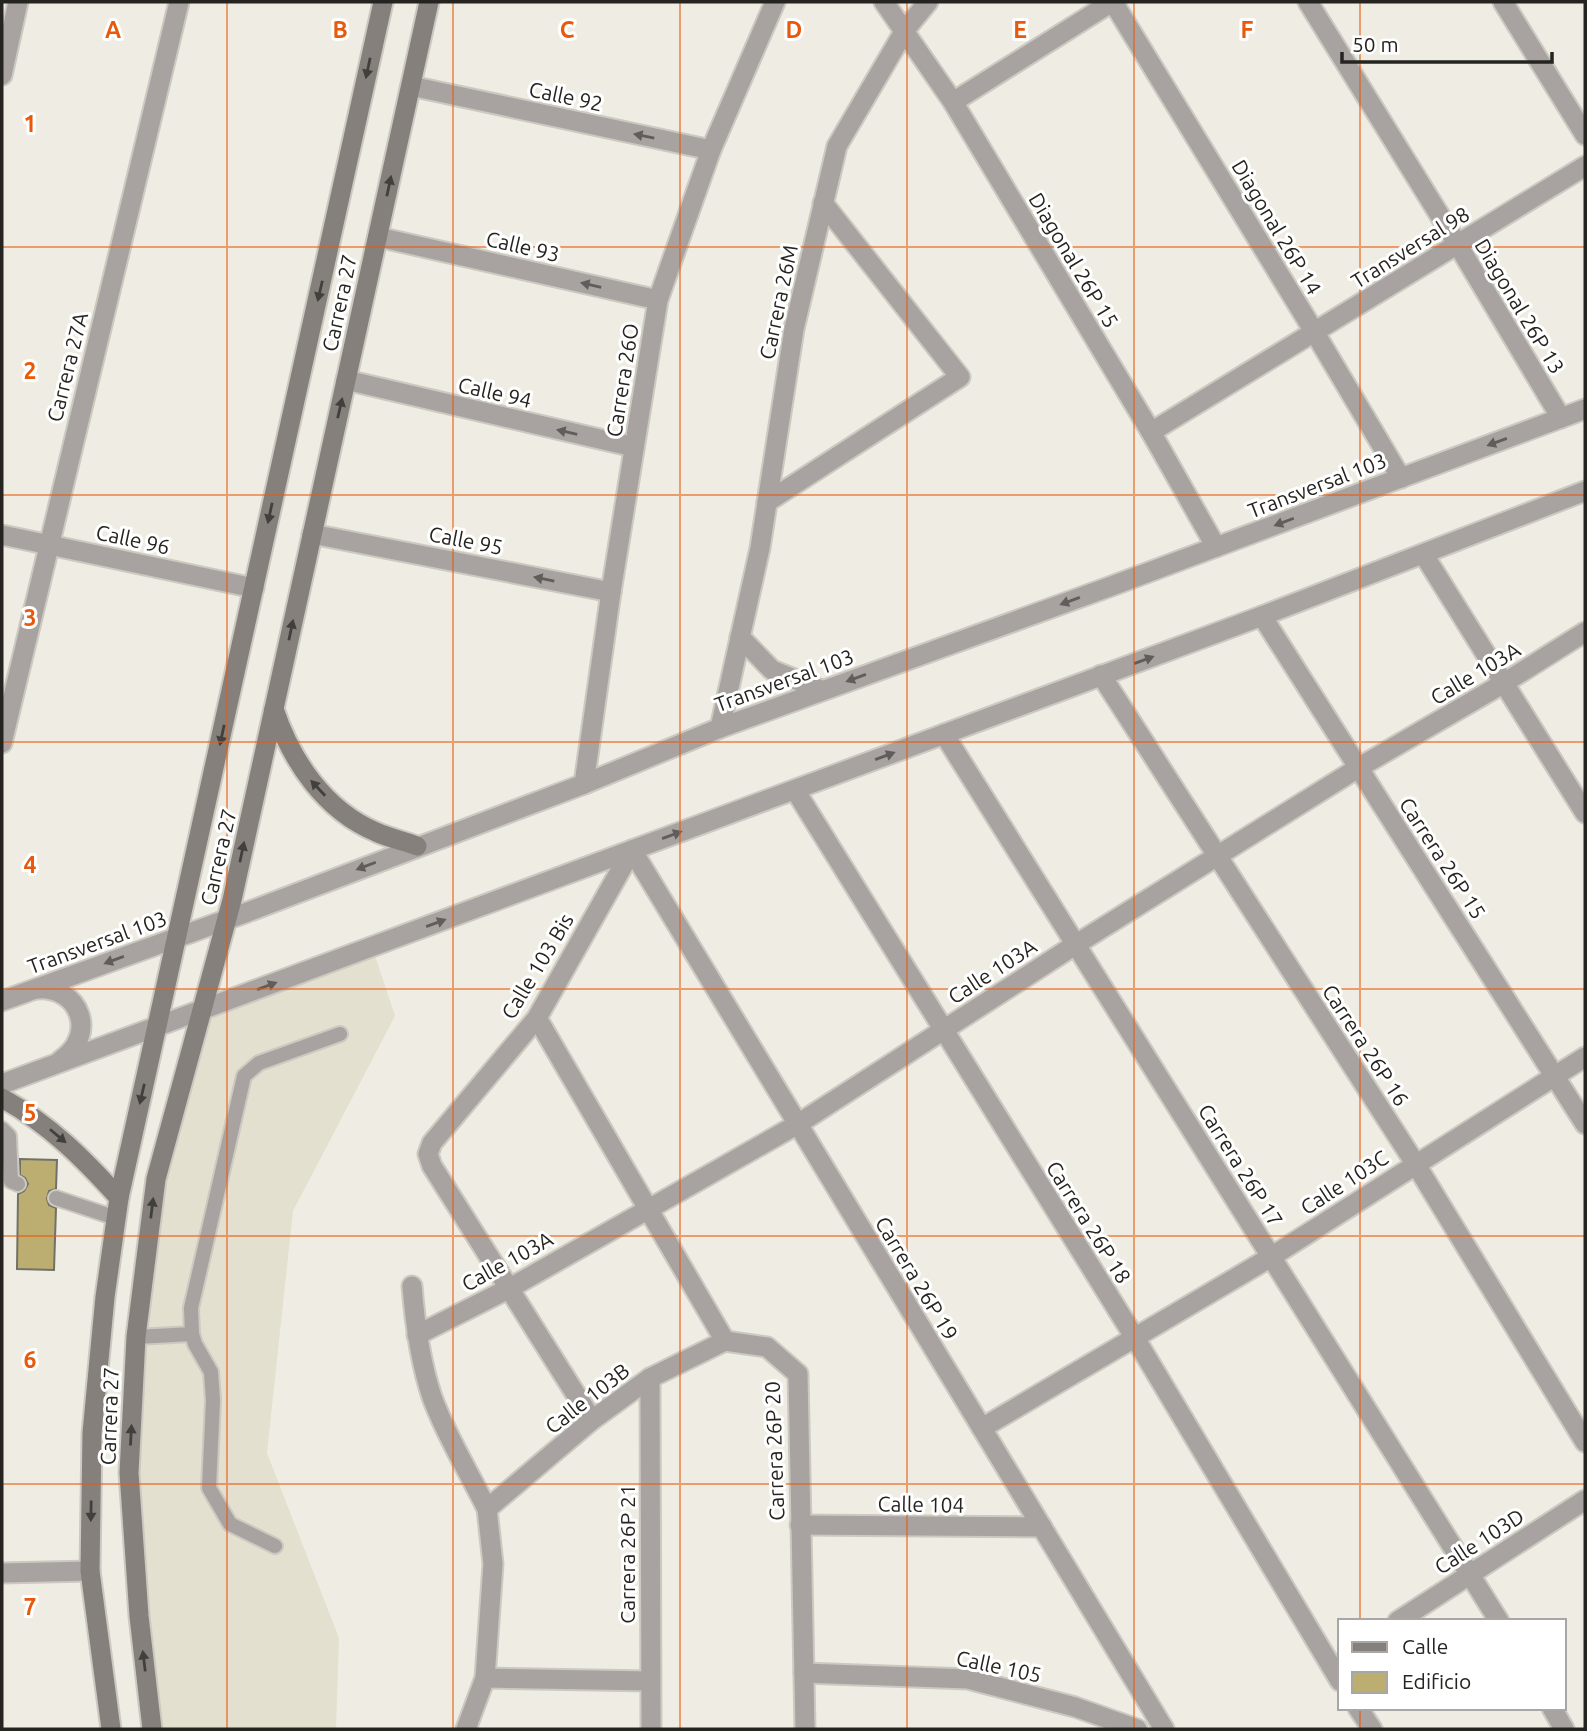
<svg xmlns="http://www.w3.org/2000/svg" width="1587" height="1731" viewBox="0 0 1587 1731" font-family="Ubuntu,sans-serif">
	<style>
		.built { fill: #e4e0cf }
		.building { fill: #bcae70; stroke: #727168; stroke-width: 2 }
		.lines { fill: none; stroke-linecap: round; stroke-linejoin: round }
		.service-casing { stroke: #cbc9c0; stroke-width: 18 }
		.minor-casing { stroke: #cbc9c0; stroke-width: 23 }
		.tertiary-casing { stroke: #cbc9c0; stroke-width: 23 }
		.secondary-casing { stroke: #cbc9c0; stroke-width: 23 }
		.service { stroke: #a8a3a1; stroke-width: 14 }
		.minor { stroke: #a8a3a1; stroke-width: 19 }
		.tertiary { stroke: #a8a3a1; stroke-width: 19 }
		.secondary { stroke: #86807d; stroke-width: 19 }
		.oneway { fill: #42403c }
		.oneway2 { fill: #605d5a }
		.grid { fill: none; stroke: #e8590c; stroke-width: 2; stroke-opacity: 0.55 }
		.labels { text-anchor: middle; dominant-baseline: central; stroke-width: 6; stroke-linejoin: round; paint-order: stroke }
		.street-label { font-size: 21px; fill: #252420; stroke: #fff }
		.grid-label { font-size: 23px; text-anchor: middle; font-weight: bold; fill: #e8590c; stroke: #fff; stroke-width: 6; stroke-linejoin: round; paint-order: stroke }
	</style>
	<rect width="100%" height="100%" fill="#efede3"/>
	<!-- built -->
	<polygon class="built" points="372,947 395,1016 293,1211 267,1453 339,1638 336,1729 152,1729 129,1473 156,1179 203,1010"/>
	<!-- building -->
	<polygon class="building" points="20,1159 57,1160 56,1189 49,1191 47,1199 49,1205 56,1208 54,1270 17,1269 18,1194 24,1191 28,1184 25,1178 20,1175"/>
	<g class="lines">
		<!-- service casing -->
		<g class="service-casing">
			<g id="service">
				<polyline points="2,1129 9,1136 11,1181 18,1184"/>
				<polyline points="56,1198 116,1218"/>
				<polyline points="192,1334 195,1344 211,1372 213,1400 209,1488 230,1524 275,1546"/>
				<polyline points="136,1337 192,1334 191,1308 244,1076 259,1063 340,1034"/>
			</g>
		</g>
		<!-- minor casing -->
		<g class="minor-casing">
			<g id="minor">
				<polyline points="884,2 953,102 1151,432 1216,547"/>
				<polyline points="1113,2 1315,333 1401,478"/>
				<polyline points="1308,2 1458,245 1561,418"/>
				<polyline points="1503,2 1585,135"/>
				<polyline points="2,75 18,2"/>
				<polyline points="411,86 711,150"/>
				<polyline points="953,102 1112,2"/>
				<polyline points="378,237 658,300"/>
				<polyline points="346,380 634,447"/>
				<polyline points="1151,432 1585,166"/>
				<polyline points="767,502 960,377 823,203"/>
				<polyline points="312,534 611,592"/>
				<polyline points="2,535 254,588"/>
				<polyline points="1424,555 1585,813"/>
				<polyline points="1262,616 1585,1124"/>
				<polyline points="740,637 772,670 821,690"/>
				<polyline points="1101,675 1415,1163 1585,1442"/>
				<polyline points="720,728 760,548 794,329 837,146 905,30 928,2"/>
				<polyline points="944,734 1499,1621"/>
				<polyline points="2,743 179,2"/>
				<polyline points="584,784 611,592 658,300 711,150 775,2"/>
				<polyline points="795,790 1135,1338 1340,1681"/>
				<polyline points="537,1018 725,1341"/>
				<path d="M412,1286C415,1324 420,1361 432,1397C446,1436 469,1472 487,1509L493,1564L485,1678L466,1729"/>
				<polyline points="417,1335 510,1288 798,1124 1075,945 1358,768 1504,683 1585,632"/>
				<polyline points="725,1341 767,1347 798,1374 805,1729"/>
				<polyline points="650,1378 651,1729"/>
				<polyline points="592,1420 432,1166 428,1154 432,1143 537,1018 632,850 1164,1729"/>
				<polyline points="982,1428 1271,1257 1585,1057"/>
				<polyline points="487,1509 592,1420 650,1378 725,1341"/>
				<polyline points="800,1525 1042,1527"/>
				<polyline points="2,1573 90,1571"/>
				<polyline points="1398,1621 1585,1500"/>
				<polyline points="804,1673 968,1679 1075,1707 1137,1729"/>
				<polyline points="485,1678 649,1681"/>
				<polyline points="1358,1708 1372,1729"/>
				<polyline points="1552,1708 1564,1729"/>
			</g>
		</g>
		<!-- tertiary casing -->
		<g class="tertiary-casing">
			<g id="tertiary">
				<path d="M37,989C80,986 98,1035 61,1060"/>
				<polyline points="2,1001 245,913 584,784 720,728 1109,587 1585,409"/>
				<polyline points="2,1084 1262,616 1585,491"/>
			</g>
		</g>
		<!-- secondary casing -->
		<g class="secondary-casing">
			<g id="secondary">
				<path d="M274,709C291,760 324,810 376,832C389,838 404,841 417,846"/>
				<path d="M2,1098C49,1124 84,1159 119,1198"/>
				<polyline points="111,1729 90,1571 92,1433 105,1297 119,1198 383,2"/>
				<polyline points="152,1729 139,1616 129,1473 136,1337 156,1179 232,900 429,2"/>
			</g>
		</g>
		<!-- service -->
		<use href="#service" class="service"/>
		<!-- minor -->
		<use href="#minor" class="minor"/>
		<!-- tertiary -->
		<use href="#tertiary" class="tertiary"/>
		<!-- secondary -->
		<use href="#secondary" class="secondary"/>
	</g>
	<!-- one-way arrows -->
	<defs><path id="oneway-solid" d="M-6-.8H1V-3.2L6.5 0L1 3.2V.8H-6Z" transform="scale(1.75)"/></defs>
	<g class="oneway">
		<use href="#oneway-solid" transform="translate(368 68) rotate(102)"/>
		<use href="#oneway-solid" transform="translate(389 186) rotate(-78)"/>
		<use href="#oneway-solid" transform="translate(320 291) rotate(103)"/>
		<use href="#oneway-solid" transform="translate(340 408) rotate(-77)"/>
		<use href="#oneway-solid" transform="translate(270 513) rotate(102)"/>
		<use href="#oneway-solid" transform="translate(291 630) rotate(-78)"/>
		<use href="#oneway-solid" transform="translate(222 735) rotate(102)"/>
		<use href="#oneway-solid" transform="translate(318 788) rotate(-133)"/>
		<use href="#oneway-solid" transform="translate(242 852) rotate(-78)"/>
		<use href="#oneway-solid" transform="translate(142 1094) rotate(103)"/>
		<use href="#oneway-solid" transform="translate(58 1136) rotate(40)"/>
		<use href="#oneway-solid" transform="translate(152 1208) rotate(-83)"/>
		<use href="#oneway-solid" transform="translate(131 1435) rotate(-87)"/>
		<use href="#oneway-solid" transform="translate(91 1511) rotate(91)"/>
		<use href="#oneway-solid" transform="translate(144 1661) rotate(-97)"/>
	</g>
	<g class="oneway2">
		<use href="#oneway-solid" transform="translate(644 136) rotate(-168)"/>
		<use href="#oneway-solid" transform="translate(591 285) rotate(-167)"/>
		<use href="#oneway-solid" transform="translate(567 432) rotate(-167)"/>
		<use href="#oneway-solid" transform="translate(1497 442) rotate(160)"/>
		<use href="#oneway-solid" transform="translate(1284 522) rotate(159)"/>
		<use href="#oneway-solid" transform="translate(544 579) rotate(-169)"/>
		<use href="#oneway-solid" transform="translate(1070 601) rotate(160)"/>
		<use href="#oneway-solid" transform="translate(1144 660) rotate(-20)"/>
		<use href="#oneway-solid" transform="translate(856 678) rotate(160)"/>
		<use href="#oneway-solid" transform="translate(885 756) rotate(-20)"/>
		<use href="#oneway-solid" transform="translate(672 835) rotate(-20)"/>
		<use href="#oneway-solid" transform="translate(366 866) rotate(159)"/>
		<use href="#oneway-solid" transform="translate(436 923) rotate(-20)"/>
		<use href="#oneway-solid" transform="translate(114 960) rotate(160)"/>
		<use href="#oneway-solid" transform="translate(267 986) rotate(-20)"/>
	</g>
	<!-- grid -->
	<path class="grid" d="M227,2V1729M453,2V1729M680,2V1729M907,2V1729M1134,2V1729M1360,2V1621M2,247H1585M2,495H1585M2,742H1585M2,989H1585M2,1236H1585M2,1484H1585M1360,1708V1729"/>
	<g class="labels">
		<!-- street labels -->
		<g class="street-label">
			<text transform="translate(566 96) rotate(12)">Calle 92</text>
			<text transform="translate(1277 227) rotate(59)">Diagonal 26P 14</text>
			<text transform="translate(523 246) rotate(13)">Calle 93</text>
			<text transform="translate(1410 247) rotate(-32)">Transversal 98</text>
			<text transform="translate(1074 260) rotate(59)">Diagonal 26P 15</text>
			<text transform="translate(778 302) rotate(-78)">Carrera 26M</text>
			<text transform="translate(339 303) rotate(-78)">Carrera 27</text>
			<text transform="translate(1520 306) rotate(59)">Diagonal 26P 13</text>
			<text transform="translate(67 367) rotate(-76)">Carrera 27A</text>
			<text transform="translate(622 380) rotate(-81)">Carrera 26O</text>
			<text transform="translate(495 392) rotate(13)">Calle 94</text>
			<text transform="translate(1317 485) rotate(-21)">Transversal 103</text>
			<text transform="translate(133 539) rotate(12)">Calle 96</text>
			<text transform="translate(466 540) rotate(11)">Calle 95</text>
			<text transform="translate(1475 673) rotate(-31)">Calle 103A</text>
			<text transform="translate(784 680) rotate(-20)">Transversal 103</text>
			<text transform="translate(218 857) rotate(-77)">Carrera 27</text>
			<text transform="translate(1443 858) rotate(57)">Carrera 26P 15</text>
			<text transform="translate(97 942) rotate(-20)">Transversal 103</text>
			<text transform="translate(537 966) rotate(-59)">Calle 103 Bis</text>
			<text transform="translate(992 971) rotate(-33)">Calle 103A</text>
			<text transform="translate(1366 1045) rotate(57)">Carrera 26P 16</text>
			<text transform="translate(1241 1165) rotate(58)">Carrera 26P 17</text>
			<text transform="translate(1344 1182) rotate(-33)">Calle 103C</text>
			<text transform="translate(1089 1222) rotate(58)">Carrera 26P 18</text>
			<text transform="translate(507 1261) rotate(-29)">Calle 103A</text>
			<text transform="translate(917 1278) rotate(59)">Carrera 26P 19</text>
			<text transform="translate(587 1398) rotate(-38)">Calle 103B</text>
			<text transform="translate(109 1416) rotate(-88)">Carrera 27</text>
			<text transform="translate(774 1451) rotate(-92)">Carrera 26P 20</text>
			<text transform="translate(921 1504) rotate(1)">Calle 104</text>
			<text transform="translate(1479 1541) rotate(-33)">Calle 103D</text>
			<text transform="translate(627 1554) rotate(-90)">Carrera 26P 21</text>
			<text transform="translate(999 1666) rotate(12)">Calle 105</text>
		</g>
	</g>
	<g class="grid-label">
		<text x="113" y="38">A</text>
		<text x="340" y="38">B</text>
		<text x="567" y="38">C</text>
		<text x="794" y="38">D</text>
		<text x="1020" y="38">E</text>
		<text x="1247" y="38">F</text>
		<text x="30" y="132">1</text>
		<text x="30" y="379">2</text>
		<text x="30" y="626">3</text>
		<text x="30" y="873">4</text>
		<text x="30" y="1121">5</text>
		<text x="30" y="1368">6</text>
		<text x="30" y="1615">7</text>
	</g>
	<!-- border -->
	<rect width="1587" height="1731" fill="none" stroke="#252420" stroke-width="7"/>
	<!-- legend -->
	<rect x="1338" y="1619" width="228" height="91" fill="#ffffff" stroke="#a8a7a6" stroke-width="2"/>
	<rect x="1352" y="1642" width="35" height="10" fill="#86807d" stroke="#a8a7a6" stroke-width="2"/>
	<text x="1402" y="1654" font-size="21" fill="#252420">Calle</text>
	<rect x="1352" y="1672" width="35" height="21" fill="#bcae70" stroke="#a8a7a6" stroke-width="2"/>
	<text x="1402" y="1689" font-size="21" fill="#252420">Edificio</text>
	<!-- scale -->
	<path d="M1342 52v10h210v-10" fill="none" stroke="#252420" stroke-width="3.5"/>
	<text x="1352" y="52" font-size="21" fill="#252420" stroke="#ffffff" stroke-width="5" paint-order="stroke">50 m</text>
</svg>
